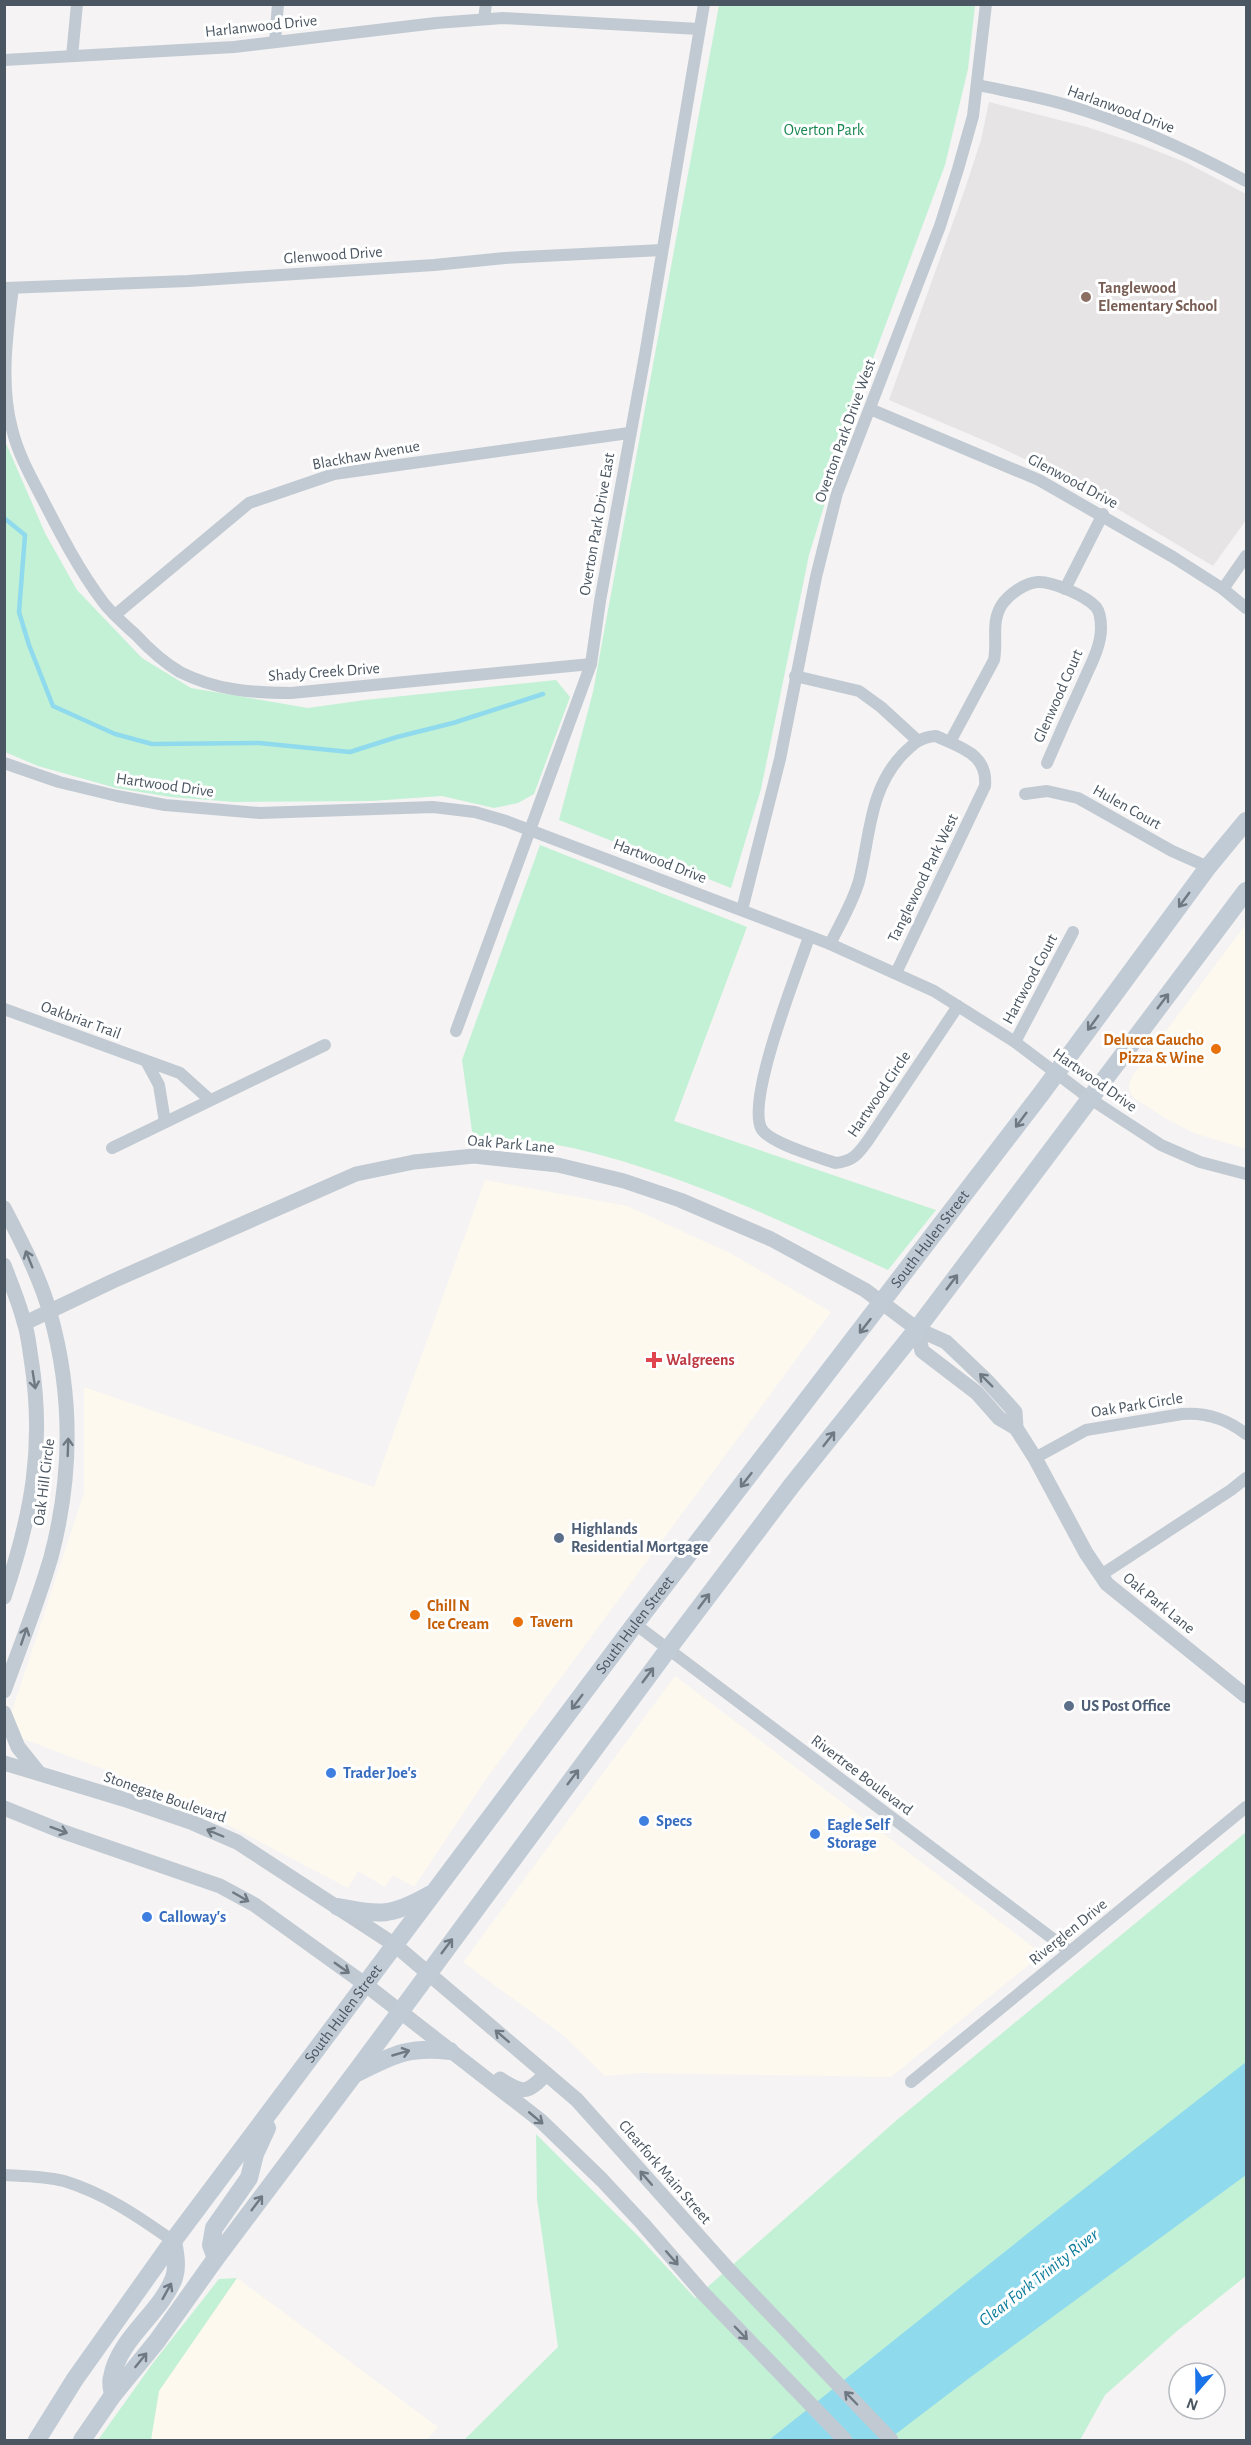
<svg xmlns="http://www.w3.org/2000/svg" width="1251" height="2445" viewBox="0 0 1251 2445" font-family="'Alegreya Sans',sans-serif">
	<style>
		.commercial { fill: #fdf9ef }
		.education { fill: #e6e4e5 }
		.green { fill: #c3f1d5 }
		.water { fill: #90daee }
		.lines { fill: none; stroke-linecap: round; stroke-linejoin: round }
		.stream { stroke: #90daee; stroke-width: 4.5 }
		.minor { stroke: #c1cad2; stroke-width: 12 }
		.tertiary { stroke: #c1cad2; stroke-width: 15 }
		.secondary { stroke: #c1cbd6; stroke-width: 18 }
		.oneway { stroke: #6e7984 }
		.oneway2 { stroke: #6e7983 }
		.education-dot { fill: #8d6e63; stroke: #fff; stroke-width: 2 }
		.food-dot { fill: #e8710a; stroke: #fff; stroke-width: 2 }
		.health-dot { fill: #e0444e; stroke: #fff; stroke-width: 2 }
		.service-dot { fill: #5c6f8a; stroke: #fff; stroke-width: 2 }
		.shop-dot { fill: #3f7fe0; stroke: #fff; stroke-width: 2 }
		.labels { text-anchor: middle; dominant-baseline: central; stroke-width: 6; stroke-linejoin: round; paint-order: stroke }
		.street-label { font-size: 16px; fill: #4a5661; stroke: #fff }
		.park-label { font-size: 16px; fill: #17864f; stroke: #fff }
		.education-label { font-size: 16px; font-weight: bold; fill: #785e54; stroke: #fff; text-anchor: start }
		.food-label { font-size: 16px; font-weight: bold; fill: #c56008; stroke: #fff; text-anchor: start }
		.health-label { font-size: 16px; font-weight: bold; fill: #be3a42; stroke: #fff; text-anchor: start }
		.service-label { font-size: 16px; font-weight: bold; fill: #4e5e75; stroke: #fff; text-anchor: start }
		.shop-label { font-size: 16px; font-weight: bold; fill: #366cbe; stroke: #fff; text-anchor: start }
		.water-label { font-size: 18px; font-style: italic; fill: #0c7c9b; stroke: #fff }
	</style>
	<rect width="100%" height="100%" fill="#f5f3f3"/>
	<!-- commercial -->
	<g class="commercial">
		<polygon points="1246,924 1246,1149 1194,1133 1165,1118 1134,1098 1130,1092 1129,1084 1133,1075"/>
		<polygon points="485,1180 627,1206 732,1254 831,1312 486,1779 414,1887 393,1875 385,1887 358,1871 348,1888 169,1794 5,1732 84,1493 84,1387 374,1487"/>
		<polygon points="675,1676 1037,1950 1037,1958 891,2077 641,2073 605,2076 564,2036 463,1962"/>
		<polygon points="237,2278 438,2427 427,2440 151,2440 159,2391"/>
	</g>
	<!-- education -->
	<polygon class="education" points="989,102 1087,127 1139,144 1185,162 1246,194 1246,520 1213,566 1071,481 997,446 889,400 965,189 981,140"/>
	<!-- green -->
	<g class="green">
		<polygon points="719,5 975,5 968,69 945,165 852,415 809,555 761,789 731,888 559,820 593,692"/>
		<polygon points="5,441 45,533 77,590 142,658 191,688 308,708 365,700 556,680 570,697 534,794 518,803 494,808 442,796 372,801 235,802 171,797 116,788 38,766 5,752"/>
		<path d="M540,845L747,927L674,1121L936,1210L888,1270C786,1223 684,1174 573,1148C541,1141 505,1141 473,1138L462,1060Z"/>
		<polygon points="1246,1832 1246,2276 1177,2331 1105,2395 1080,2440 464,2440 558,2347 537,2199 536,2134 639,2237 695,2298 898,2119"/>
		<polygon points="237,2278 159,2391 151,2440 98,2440 153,2363 219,2279"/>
	</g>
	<!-- water -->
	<polygon class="water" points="1246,2062 1246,2175 968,2379 888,2440 769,2440 1047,2218"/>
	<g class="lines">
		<!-- stream -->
		<polyline class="stream" points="4,518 25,535 19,612 29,645 53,706 115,734 152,744 259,743 350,752 397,737 453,723 543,694"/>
		<!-- minor -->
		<g class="minor">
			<polyline points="484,19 486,4"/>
			<polyline points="275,42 278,4"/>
			<polyline points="72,56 77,4"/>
			<polyline points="4,60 234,47 436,23 503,18 699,29"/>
			<path d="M978,85C1006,91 1035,96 1063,104C1127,122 1188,150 1246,181"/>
			<polyline points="6,288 188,281 434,265 505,258 662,250"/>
			<path d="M13,288C7,333 0,384 12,429C18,454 31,477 43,500C61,535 79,570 103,602C112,614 124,624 135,634C148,648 163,662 180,672C215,690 252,693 291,693L591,664"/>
			<polyline points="870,409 1039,480 1173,557 1223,589 1246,608"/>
			<polyline points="1065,589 1103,514"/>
			<polyline points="1223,589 1246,556"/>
			<polyline points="115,615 249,503 334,474 629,433"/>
			<polyline points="795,676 859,691 881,707 917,740"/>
			<path d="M950,742L994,660C998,640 990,621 1003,603C1011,593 1025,583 1038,582C1052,581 1086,596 1096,607C1100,612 1101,621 1101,628C1101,646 1091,664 1084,680C1071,708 1059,735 1047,763"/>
			<polyline points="4,763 59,782 117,796 165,805 260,813 433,807 475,812 506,821 830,944 934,991 1015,1042 1089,1098 1161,1145 1200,1162 1246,1174"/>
			<polyline points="1025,794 1047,791 1078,798 1172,851 1208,867"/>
			<polyline points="742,910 780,759 816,577 837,493 940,226 958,169 973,116 986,4"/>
			<path d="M809,937C797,973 747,1097 761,1128C768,1143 819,1157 835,1163C853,1162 859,1153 869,1139L958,1006"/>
			<path d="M830,944C840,924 853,902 859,881C870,837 869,790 902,755C913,744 920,737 936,736C961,748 988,754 985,786L896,973"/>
			<polyline points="4,1009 180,1073 210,1100"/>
			<polyline points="456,1031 591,664 600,601 645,355 704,4"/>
			<polyline points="1015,1042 1073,932"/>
			<polyline points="146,1061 159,1085 165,1122"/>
			<polyline points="112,1148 325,1045"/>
			<path d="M1035,1458L1086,1430L1182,1414C1207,1412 1227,1419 1246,1434"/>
			<polyline points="1101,1575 1231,1490 1246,1478"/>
			<polyline points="635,1624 1069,1951"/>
			<polyline points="911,2082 1246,1807"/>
			<path d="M4,2175C24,2176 45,2176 64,2181C104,2193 139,2217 173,2241"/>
		</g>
		<!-- tertiary -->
		<g class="tertiary">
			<path d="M4,1208C21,1241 40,1277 50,1313C73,1395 73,1474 51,1557C38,1602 20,1647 4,1691"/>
			<path d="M4,1265C11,1284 19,1302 24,1322C28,1333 29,1346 31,1358C45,1446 32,1514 4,1597"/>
			<polyline points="25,1323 113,1281 356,1174 414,1162 474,1156 558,1165 624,1181 680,1200 771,1239 865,1290 917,1329 946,1342 988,1382 1015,1412 1016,1428 1035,1458 1086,1553 1107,1584 1246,1696"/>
			<polyline points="917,1329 922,1351 977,1393 999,1418 1016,1428"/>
			<polyline points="4,1713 18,1747 38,1772"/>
			<polyline points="4,1763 123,1799 193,1823 237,1842 395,1945 577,2100 727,2268 891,2440"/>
			<polyline points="4,1808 61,1831 220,1886 255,1905 366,1985 541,2121 602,2180 643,2224 701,2291 845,2440"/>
			<path d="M500,2079C523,2094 527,2094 546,2074"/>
		</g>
		<!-- secondary -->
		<g class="secondary">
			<path d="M338,1907C381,1915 390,1917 429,1895"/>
			<path d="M357,2073C393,2055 408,2046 450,2051"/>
			<polyline points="216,2258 211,2245 214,2228 249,2178 255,2154 267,2128"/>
			<path d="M113,2395C112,2390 110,2382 112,2377C119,2338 160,2314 174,2278C178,2266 175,2253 173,2241"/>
			<path id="s1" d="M37,2440L75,2379L173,2241L635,1624L1041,1094L1208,867L1246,821"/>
			<polyline points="82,2440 113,2395 157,2341 216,2258 355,2073 669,1648 792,1485 917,1329 1246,891"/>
		</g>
	</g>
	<!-- one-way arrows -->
	<defs><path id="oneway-shaft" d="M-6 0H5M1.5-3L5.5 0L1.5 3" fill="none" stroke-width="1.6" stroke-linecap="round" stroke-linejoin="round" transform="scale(1.5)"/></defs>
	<g class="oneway">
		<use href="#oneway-shaft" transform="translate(1184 900) rotate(126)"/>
		<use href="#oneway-shaft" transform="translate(1163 1001) rotate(-53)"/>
		<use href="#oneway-shaft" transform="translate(1093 1023) rotate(126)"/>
		<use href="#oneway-shaft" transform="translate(1021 1120) rotate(127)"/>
		<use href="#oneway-shaft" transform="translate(952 1282) rotate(-53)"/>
		<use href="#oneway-shaft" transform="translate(865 1326) rotate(128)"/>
		<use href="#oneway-shaft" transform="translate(829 1439) rotate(-52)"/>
		<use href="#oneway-shaft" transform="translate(746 1480) rotate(128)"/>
		<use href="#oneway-shaft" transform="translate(704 1601) rotate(-53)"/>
		<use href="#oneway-shaft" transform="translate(648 1675) rotate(-53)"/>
		<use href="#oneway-shaft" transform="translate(577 1702) rotate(127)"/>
		<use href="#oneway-shaft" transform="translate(573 1777) rotate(-53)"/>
		<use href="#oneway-shaft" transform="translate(447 1946) rotate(-53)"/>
		<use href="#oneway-shaft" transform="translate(401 2053) rotate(-16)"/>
		<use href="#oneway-shaft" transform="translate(257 2203) rotate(-53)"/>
		<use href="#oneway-shaft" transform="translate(167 2291) rotate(-61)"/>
		<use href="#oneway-shaft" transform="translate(141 2360) rotate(-51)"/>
	</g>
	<g class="oneway2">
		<use href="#oneway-shaft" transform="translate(29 1259) rotate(-112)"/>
		<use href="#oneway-shaft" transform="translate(34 1380) rotate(81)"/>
		<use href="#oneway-shaft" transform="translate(986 1380) rotate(-135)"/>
		<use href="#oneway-shaft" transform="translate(68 1447) rotate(-88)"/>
		<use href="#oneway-shaft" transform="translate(24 1636) rotate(-71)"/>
		<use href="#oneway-shaft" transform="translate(59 1830) rotate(20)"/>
		<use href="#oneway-shaft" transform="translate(215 1833) rotate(-157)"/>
		<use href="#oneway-shaft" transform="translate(241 1897) rotate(30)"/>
		<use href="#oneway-shaft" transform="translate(342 1968) rotate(35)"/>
		<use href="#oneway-shaft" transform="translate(502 2036) rotate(-139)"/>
		<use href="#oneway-shaft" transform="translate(536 2118) rotate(40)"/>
		<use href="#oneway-shaft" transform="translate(646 2178) rotate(-131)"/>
		<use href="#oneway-shaft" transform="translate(672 2258) rotate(49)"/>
		<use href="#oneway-shaft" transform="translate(741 2333) rotate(46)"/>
		<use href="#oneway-shaft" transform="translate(851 2398) rotate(-134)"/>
	</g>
	<!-- markers -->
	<circle class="education-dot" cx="1086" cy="297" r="6"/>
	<g class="food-dot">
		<circle cx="1216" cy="1049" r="6"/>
		<circle cx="415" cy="1615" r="6"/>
		<circle cx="518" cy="1622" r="6"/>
	</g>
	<path class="health-dot" d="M651 1351h6v6h6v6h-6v6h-6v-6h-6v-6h6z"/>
	<g class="service-dot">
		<circle cx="559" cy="1538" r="6"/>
		<circle cx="1069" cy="1706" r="6"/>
	</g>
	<g class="shop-dot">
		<circle cx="331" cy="1773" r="6"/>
		<circle cx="644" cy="1821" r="6"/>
		<circle cx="815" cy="1834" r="6"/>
		<circle cx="147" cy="1917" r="6"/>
	</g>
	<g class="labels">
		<!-- street labels -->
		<g class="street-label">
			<text transform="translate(261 26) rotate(-6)">Harlanwood Drive</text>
			<text transform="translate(1121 109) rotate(20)">Harlanwood Drive</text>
			<text transform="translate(333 255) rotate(-4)">Glenwood Drive</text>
			<text transform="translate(845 431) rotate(-70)">Overton Park Drive West</text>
			<text transform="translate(366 455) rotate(-10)">Blackhaw Avenue</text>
			<text transform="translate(1073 481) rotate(28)">Glenwood Drive</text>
			<text transform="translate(597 524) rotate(-80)">Overton Park Drive East</text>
			<text transform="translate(324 672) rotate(-4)">Shady Creek Drive</text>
			<text transform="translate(1058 696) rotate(-66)">Glenwood Court</text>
			<text transform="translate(165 785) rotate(8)">Hartwood Drive</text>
			<text transform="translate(1127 807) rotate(29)">Hulen Court</text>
			<text transform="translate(660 861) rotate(21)">Hartwood Drive</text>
			<text transform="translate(923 878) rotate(-64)">Tanglewood Park West</text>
			<text transform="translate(1030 979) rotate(-62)">Hartwood Court</text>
			<text transform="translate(81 1020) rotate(20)">Oakbriar Trail</text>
			<text transform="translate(1095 1080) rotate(35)">Hartwood Drive</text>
			<text transform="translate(879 1094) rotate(-56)">Hartwood Circle</text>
			<text transform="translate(511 1144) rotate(5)">Oak Park Lane</text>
			<text stroke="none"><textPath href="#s1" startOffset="1497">South Hulen Street</textPath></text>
			<text transform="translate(1137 1405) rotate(-9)">Oak Park Circle</text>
			<text transform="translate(44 1482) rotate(-83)">Oak Hill Circle</text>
			<text transform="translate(1159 1603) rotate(39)">Oak Park Lane</text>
			<text stroke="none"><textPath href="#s1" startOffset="1011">South Hulen Street</textPath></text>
			<text transform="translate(862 1775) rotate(37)">Rivertree Boulevard</text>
			<text transform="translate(165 1797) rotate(19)">Stonegate Boulevard</text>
			<text transform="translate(1068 1932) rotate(-39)">Riverglen Drive</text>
			<text stroke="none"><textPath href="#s1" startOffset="525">South Hulen Street</textPath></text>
			<text transform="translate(665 2172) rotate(49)">Clearfork Main Street</text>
		</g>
		<!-- park labels -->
		<g class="park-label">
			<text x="824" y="130">Overton Park</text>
		</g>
		<!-- education labels -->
		<g class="education-label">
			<text x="1098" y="288">Tanglewood<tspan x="1098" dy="18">Elementary School</tspan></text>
		</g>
		<!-- food labels -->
		<g class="food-label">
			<text x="1204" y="1040" text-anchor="end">Delucca Gaucho<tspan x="1204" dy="18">Pizza &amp; Wine</tspan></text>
			<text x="427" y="1606">Chill N<tspan x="427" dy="18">Ice Cream</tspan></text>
			<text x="530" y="1622">Tavern</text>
		</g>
		<!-- health labels -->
		<g class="health-label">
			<text x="666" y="1360">Walgreens</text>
		</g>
		<!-- service labels -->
		<g class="service-label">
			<text x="571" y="1529">Highlands<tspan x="571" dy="18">Residential Mortgage</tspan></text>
			<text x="1081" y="1706">US Post Office</text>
		</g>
		<!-- shop labels -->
		<g class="shop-label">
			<text x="343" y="1773">Trader Joe's</text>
			<text x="656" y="1821">Specs</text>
			<text x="827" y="1825">Eagle Self<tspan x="827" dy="18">Storage</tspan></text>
			<text x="159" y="1917">Calloway's</text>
		</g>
		<!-- water labels -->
		<g class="water-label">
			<text transform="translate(1039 2278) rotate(-38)">Clear Fork Trinity River</text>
		</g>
	</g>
	<!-- border -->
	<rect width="1251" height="2445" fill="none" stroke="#4a5661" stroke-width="12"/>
	<!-- north arrow -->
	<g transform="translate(1197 2391) rotate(200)"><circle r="28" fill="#ffffff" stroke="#b7bbc0" stroke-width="1.5"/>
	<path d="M0-4.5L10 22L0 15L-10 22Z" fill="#1a73e8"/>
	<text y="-9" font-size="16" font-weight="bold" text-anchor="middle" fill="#4a5661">N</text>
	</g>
</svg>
